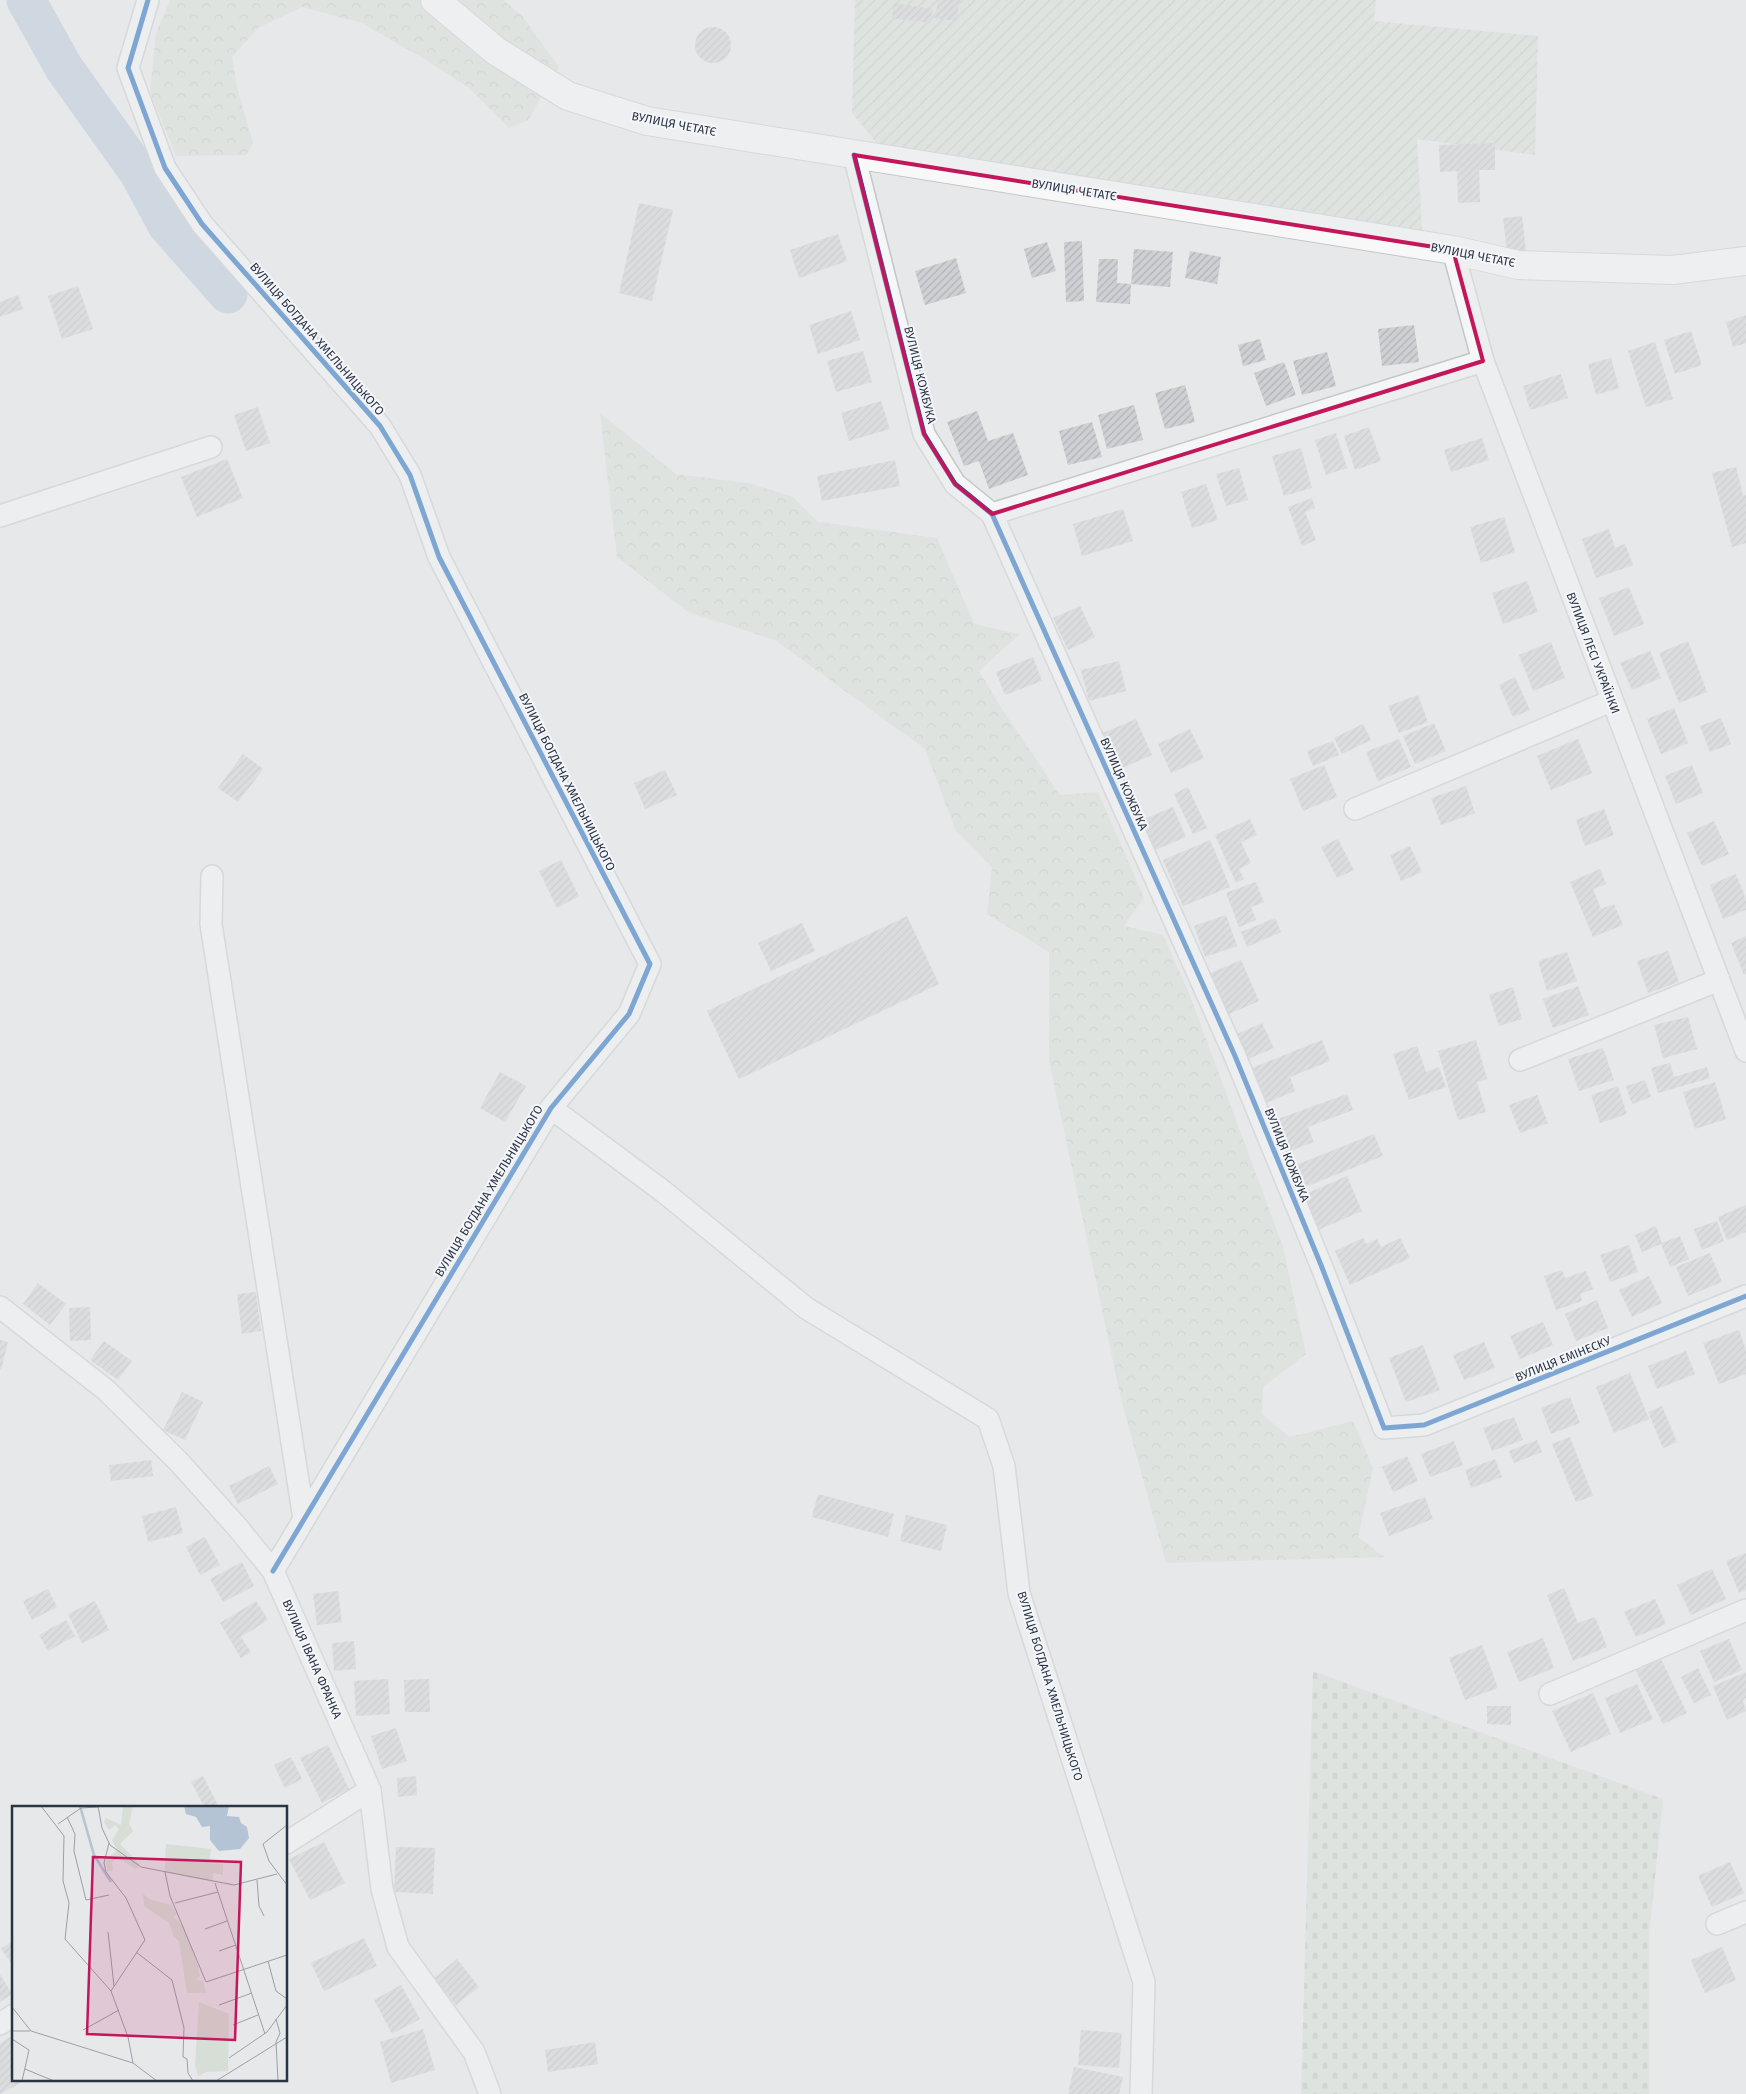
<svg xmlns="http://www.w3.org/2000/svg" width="1746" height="2094" viewBox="0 0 1746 2094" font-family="'Fira Sans',sans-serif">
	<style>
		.forest { fill: url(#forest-crowns) }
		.cemetery { fill: url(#cemetery-stones) }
		.garden { fill: url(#garden-furrows) }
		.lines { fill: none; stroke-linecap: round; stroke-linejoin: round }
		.river { stroke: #b4c4d5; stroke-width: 39 }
		.building { fill: url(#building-hatch) }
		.street-casing { stroke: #c4c6c8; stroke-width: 24 }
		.secondary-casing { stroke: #c4c6c8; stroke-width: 30 }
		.street { stroke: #f5f6f7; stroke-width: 21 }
		.secondary { stroke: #f8f8f8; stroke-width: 28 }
		.cycleway-casing { stroke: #f4f6f9; stroke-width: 8 }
		.cycleway { stroke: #0057b8; stroke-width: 5 }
		.marked { fill: none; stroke: #c2185b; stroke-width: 4; stroke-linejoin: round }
		.labels { text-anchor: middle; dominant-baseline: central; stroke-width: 4; stroke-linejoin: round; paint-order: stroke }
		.street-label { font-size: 12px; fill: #2b3445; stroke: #f4f6f9 }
		.inset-river { fill: none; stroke: #b4c4d5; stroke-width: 2.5 }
		.inset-road { fill: none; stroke: #9ba0a8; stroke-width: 1 }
		.view { fill: #c2185b; fill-opacity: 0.15; stroke: #c2185b; stroke-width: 2.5 }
		.inset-edge { fill: none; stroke: #2b3445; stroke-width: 2.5 }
	</style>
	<defs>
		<pattern id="forest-crowns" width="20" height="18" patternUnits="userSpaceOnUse" patternTransform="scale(1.25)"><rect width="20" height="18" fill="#d6ded6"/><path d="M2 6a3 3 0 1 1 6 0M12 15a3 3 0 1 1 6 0" fill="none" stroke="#b8bfb9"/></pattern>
		<pattern id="cemetery-stones" width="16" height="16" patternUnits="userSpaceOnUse" patternTransform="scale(1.25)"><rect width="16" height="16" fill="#d6ded6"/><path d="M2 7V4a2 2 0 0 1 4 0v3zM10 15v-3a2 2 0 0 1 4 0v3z" fill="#b8bfb9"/></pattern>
		<pattern id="garden-furrows" width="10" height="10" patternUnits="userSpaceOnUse" patternTransform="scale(1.25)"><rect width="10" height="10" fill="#d6ded6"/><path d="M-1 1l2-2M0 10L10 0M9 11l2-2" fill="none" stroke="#b8bfb9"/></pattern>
		<pattern id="building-hatch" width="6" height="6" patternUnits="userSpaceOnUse" patternTransform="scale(1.25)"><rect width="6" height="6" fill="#ced0d3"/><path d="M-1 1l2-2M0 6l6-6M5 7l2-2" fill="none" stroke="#b1b3b6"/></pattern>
	</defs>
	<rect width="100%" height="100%" fill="#e6e8ea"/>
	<!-- forest -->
	<g class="forest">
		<polygon points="170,0 503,0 522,16 559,67 528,120 509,128 468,87 421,57 362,23 302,7 258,28 232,57 237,87 253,143 246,155 176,156 150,92 156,33"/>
		<polygon points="600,413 676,474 748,483 793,497 818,522 937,538 974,624 1020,634 979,671 1000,706 1060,795 1098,792 1144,898 1124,926 1163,935 1189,993 1283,1247 1306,1354 1263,1387 1262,1414 1289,1437 1353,1421 1373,1468 1358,1537 1384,1557 1166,1563 1121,1399 1049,1060 1049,952 987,914 992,867 956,831 925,749 775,640 688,612 617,557"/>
	</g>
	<!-- cemetery -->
	<polygon class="cemetery" points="1313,1671 1663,1799 1649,1936 1649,2094 1301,2094"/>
	<!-- garden -->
	<polygon class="garden" points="855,0 1376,0 1374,21 1538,36 1535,155 1417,139 1423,246 887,156 852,113"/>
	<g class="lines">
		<!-- river -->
		<polyline class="river" points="26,0 64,68 139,173 167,225 228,294"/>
	</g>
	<!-- building -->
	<g class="building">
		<polygon points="938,0 960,0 956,21 935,18"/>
		<polygon points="894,3 933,9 930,23 892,18"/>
		<circle cx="713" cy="45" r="18"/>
		<polygon points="1495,143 1495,170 1479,170 1480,202 1458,203 1457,171 1440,172 1439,145"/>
		<polygon points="639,203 673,210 652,301 619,293"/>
		<polygon points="1522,216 1526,251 1507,252 1503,218"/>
		<polygon points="838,234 847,261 799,278 790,250"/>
		<polygon points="1082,241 1084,301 1066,302 1064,242"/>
		<polygon points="1047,242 1056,271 1032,278 1024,249"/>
		<polygon points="1134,249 1173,252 1170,287 1131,284"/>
		<polygon points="1190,251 1221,257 1217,284 1185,278"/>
		<polygon points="956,258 966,293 925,305 915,271"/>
		<polygon points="1099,259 1118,259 1117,283 1131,284 1130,304 1096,302"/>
		<polygon points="78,286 93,329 62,339 48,296"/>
		<polygon points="18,295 23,309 0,317 0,302"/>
		<polygon points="851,311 860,340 818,354 809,325"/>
		<polygon points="1746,315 1746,343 1733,347 1726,322"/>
		<polygon points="1414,325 1419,362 1382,366 1378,329"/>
		<polygon points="1691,331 1702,365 1675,374 1664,340"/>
		<polygon points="1260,339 1266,360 1243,366 1238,345"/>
		<polygon points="1655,342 1673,399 1646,407 1628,351"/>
		<polygon points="863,351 872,382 836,392 827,361"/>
		<polygon points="1327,352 1336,386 1302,395 1293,361"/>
		<polygon points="1611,358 1619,388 1596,395 1588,364"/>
		<polygon points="1284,362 1296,395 1266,406 1254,373"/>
		<polygon points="1561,374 1568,398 1530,410 1523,386"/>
		<polygon points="1185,385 1195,422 1165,429 1155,393"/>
		<polygon points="881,401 890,429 849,441 841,413"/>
		<polygon points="1134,405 1143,440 1107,449 1098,415"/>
		<polygon points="258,407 270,443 246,451 234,415"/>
		<polygon points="977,411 988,441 1013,433 1028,475 989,489 979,461 964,466 947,422"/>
		<polygon points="1092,422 1102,457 1068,465 1059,431"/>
		<polygon points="1369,427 1381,461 1355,470 1344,436"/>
		<polygon points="1336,433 1347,468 1326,475 1315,440"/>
		<polygon points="1482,438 1489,460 1451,472 1444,450"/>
		<polygon points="1301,448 1312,488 1284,496 1272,456"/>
		<polygon points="227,459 243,498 197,517 181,477"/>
		<polygon points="895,460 900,486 822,501 817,476"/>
		<polygon points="1736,467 1743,495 1746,495 1746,543 1732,547 1712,473"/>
		<polygon points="1239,468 1248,500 1226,506 1216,474"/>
		<polygon points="1206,484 1218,520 1192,528 1181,492"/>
		<polygon points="1312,498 1315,508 1305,512 1316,540 1302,546 1288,507"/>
		<polygon points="1123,509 1133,541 1082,556 1073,524"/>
		<polygon points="1504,517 1515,552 1481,563 1470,527"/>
		<polygon points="1609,529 1615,548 1625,544 1633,565 1596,578 1582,539"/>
		<polygon points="1527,581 1538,612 1503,624 1492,593"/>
		<polygon points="1629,587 1644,624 1614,636 1599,598"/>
		<polygon points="1080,606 1095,637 1068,650 1053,618"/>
		<polygon points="1688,641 1707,692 1679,703 1659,653"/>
		<polygon points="1551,642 1565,678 1533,691 1519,655"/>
		<polygon points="1650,651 1661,678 1632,690 1620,663"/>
		<polygon points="1033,657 1042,681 1005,695 996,672"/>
		<polygon points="1119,661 1126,691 1089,701 1081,670"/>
		<polygon points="1515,677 1530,710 1513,717 1499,685"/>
		<polygon points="1418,695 1428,722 1399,733 1388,706"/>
		<polygon points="1674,708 1688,743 1661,754 1647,719"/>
		<polygon points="1721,718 1731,744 1710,752 1700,726"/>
		<polygon points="1136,719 1152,755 1120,769 1103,733"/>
		<polygon points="1434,723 1446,751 1415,764 1403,736"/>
		<polygon points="1363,724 1371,740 1342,754 1334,738"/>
		<polygon points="1190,729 1204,758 1171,773 1158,744"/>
		<polygon points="1399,739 1411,767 1378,781 1366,752"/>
		<polygon points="1578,739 1592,773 1551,790 1537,756"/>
		<polygon points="1333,741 1339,755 1313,766 1307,751"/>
		<polygon points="243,754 263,769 238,802 218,788"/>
		<polygon points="1324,765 1337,797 1303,811 1290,779"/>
		<polygon points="1692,765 1703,793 1676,804 1665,776"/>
		<polygon points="665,770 677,795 645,809 634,783"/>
		<polygon points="1466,786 1475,813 1441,825 1431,798"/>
		<polygon points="1188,787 1207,828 1193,834 1174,794"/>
		<polygon points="1173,807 1186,837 1155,850 1142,820"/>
		<polygon points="1604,809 1614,835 1585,846 1576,820"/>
		<polygon points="1250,819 1257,835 1241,842 1251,863 1239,869 1244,879 1236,883 1215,835"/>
		<polygon points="1714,821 1729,854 1702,866 1687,833"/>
		<polygon points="1338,839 1354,870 1337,878 1321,847"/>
		<polygon points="1210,840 1230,887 1183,906 1163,860"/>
		<polygon points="1410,846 1422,872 1401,881 1390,855"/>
		<polygon points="561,860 579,896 557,908 539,871"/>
		<polygon points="1600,869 1606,884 1593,889 1601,909 1614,904 1623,925 1593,937 1570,882"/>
		<polygon points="1736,874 1746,899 1746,910 1723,919 1710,885"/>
		<polygon points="1256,882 1264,902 1251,907 1256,920 1239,927 1226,893"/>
		<polygon points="1226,915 1237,946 1205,957 1194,926"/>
		<polygon points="907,916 939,984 739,1079 707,1011"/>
		<polygon points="1275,918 1281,932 1247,947 1241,932"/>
		<polygon points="802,923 815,951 771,971 758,943"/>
		<polygon points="1746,936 1746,974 1744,975 1731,943"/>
		<polygon points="1668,951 1679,982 1648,993 1637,961"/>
		<polygon points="1567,952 1577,981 1547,991 1538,961"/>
		<polygon points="1241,960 1259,1001 1222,1017 1204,976"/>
		<polygon points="1578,986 1589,1015 1553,1028 1543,999"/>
		<polygon points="1513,987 1522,1019 1499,1026 1489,995"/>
		<polygon points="1688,1017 1697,1049 1663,1058 1654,1025"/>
		<polygon points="1262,1023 1274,1048 1248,1059 1237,1034"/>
		<polygon points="1322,1040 1330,1061 1290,1077 1295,1091 1266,1103 1252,1068"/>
		<polygon points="1476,1040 1487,1079 1477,1082 1486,1112 1458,1120 1438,1051"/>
		<polygon points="1417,1046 1426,1072 1439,1067 1446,1087 1409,1100 1393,1054"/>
		<polygon points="1603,1048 1614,1080 1579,1091 1568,1059"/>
		<polygon points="1670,1063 1674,1077 1707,1067 1710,1078 1658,1093 1651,1068"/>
		<polygon points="500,1072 526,1086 505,1122 480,1108"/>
		<polygon points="1645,1080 1651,1097 1632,1104 1626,1086"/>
		<polygon points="1715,1082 1726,1119 1695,1129 1683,1092"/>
		<polygon points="1618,1086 1627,1114 1600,1123 1591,1095"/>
		<polygon points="1347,1094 1353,1110 1308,1127 1314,1142 1290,1151 1278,1119"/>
		<polygon points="1537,1095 1548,1123 1520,1133 1509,1105"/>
		<polygon points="1374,1134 1383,1156 1305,1187 1296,1165"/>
		<polygon points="1347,1176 1362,1211 1316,1231 1301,1196"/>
		<polygon points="1746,1205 1746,1232 1727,1240 1718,1217"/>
		<polygon points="1717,1221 1724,1241 1702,1250 1694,1229"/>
		<polygon points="1656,1226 1662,1243 1680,1236 1689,1259 1670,1267 1661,1244 1642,1252 1635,1235"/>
		<polygon points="1363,1238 1366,1244 1377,1239 1381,1247 1400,1238 1410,1258 1350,1285 1335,1251"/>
		<polygon points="1629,1245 1638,1272 1610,1282 1600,1255"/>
		<polygon points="1710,1253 1722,1282 1688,1296 1676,1267"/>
		<polygon points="1562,1270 1565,1278 1586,1271 1593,1289 1580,1294 1582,1301 1556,1310 1544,1276"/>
		<polygon points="1649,1276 1662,1303 1632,1317 1619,1290"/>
		<polygon points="38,1283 66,1304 50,1325 23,1304"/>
		<polygon points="256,1292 261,1331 242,1334 237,1294"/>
		<polygon points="1597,1300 1608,1328 1576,1341 1565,1314"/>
		<polygon points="90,1307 91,1340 70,1341 69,1308"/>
		<polygon points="1543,1322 1553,1345 1520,1359 1510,1336"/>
		<polygon points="1739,1330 1746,1350 1746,1374 1719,1384 1703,1343"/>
		<polygon points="0,1340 8,1342 1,1370 0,1369"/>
		<polygon points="104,1341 132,1361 118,1380 90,1360"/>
		<polygon points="1484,1342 1495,1368 1464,1380 1453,1355"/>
		<polygon points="1423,1345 1440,1390 1406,1402 1389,1358"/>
		<polygon points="1686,1351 1695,1374 1657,1389 1648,1366"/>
		<polygon points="1630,1373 1649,1419 1614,1433 1596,1387"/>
		<polygon points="182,1392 203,1402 185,1440 163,1430"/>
		<polygon points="1570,1397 1580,1423 1551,1434 1541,1408"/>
		<polygon points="1662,1406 1677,1442 1663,1448 1648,1412"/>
		<polygon points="1514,1417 1523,1440 1492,1451 1483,1428"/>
		<polygon points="1570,1437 1593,1496 1576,1502 1552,1444"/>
		<polygon points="1537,1440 1542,1452 1514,1463 1509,1451"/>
		<polygon points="1454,1441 1463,1465 1430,1477 1421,1454"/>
		<polygon points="1407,1456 1418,1481 1393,1492 1382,1467"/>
		<polygon points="1495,1459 1502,1477 1471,1488 1465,1470"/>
		<polygon points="151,1460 153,1476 111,1481 109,1465"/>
		<polygon points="269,1466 278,1484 238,1504 229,1486"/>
		<polygon points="818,1494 894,1514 888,1537 812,1517"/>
		<polygon points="1425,1497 1433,1519 1389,1536 1380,1513"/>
		<polygon points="176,1507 183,1533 148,1542 142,1516"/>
		<polygon points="906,1515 947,1525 941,1551 900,1541"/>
		<polygon points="205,1537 220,1565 200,1575 186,1547"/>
		<polygon points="1746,1553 1746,1590 1739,1593 1726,1561"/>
		<polygon points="242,1562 254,1586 223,1602 210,1579"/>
		<polygon points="1712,1569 1726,1599 1691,1615 1677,1585"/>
		<polygon points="1564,1588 1578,1623 1595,1617 1607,1647 1573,1661 1547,1595"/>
		<polygon points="48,1589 57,1607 32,1620 23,1601"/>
		<polygon points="338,1591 342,1622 317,1625 313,1594"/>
		<polygon points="1655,1599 1666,1624 1636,1637 1624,1612"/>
		<polygon points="95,1601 109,1630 82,1643 68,1614"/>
		<polygon points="256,1601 268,1620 241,1637 251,1652 241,1658 220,1623"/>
		<polygon points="66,1620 75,1636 48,1651 39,1635"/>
		<polygon points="1543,1638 1554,1668 1519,1682 1507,1652"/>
		<polygon points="1729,1639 1742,1670 1714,1682 1700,1651"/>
		<polygon points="354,1641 356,1669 334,1671 332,1643"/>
		<polygon points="1482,1645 1498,1688 1465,1700 1449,1658"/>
		<polygon points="1661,1659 1687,1713 1663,1724 1636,1671"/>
		<polygon points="1698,1668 1711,1695 1694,1703 1681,1677"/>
		<polygon points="1746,1672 1746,1698 1743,1700 1746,1711 1727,1720 1713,1686"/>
		<polygon points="388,1679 390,1714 356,1716 354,1681"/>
		<polygon points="429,1679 430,1712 405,1712 404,1680"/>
		<polygon points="1637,1684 1653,1719 1620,1733 1605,1698"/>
		<polygon points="1593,1693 1611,1734 1571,1752 1552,1711"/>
		<polygon points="1487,1706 1511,1706 1511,1725 1487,1724"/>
		<polygon points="396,1728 407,1761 382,1769 371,1736"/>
		<polygon points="328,1745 349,1789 322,1803 300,1758"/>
		<polygon points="291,1757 302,1779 285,1788 274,1765"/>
		<polygon points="203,1776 219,1807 217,1808 205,1808 191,1782"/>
		<polygon points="416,1776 417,1795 398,1797 397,1778"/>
		<polygon points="324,1842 345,1883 310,1900 289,1859"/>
		<polygon points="396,1847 435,1848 433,1894 394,1892"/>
		<polygon points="1730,1862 1744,1893 1712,1907 1698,1876"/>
		<polygon points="364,1938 377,1966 324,1991 311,1963"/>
		<polygon points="14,1940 14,1967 1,1949"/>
		<polygon points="1722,1947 1736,1980 1705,1993 1691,1960"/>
		<polygon points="457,1959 479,1987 456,2005 434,1978"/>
		<polygon points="0,1974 12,1994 0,2002"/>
		<polygon points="401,1985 420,2019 392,2034 374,2000"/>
		<polygon points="423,2029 435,2070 391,2083 380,2042"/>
		<polygon points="1081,2030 1122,2033 1119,2068 1078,2065"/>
		<polygon points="10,2037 14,2043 14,2080 26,2080 0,2094 0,2043"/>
		<polygon points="595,2042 598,2064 548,2072 545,2050"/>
		<polygon points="1074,2067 1123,2077 1119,2094 1068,2094"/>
	</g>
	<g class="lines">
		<!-- street casing -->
		<g class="street-casing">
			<g id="street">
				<polyline points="148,0 128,68 165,168 202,224 380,426 410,475 439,557 650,964 629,1014 551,1108 273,1571"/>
				<polyline points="854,155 924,434 955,484 992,514 1235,1056 1321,1265 1384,1428 1424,1425 1746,1296"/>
				<polyline points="1453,250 1483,361 1746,1051"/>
				<polyline points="992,514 1483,361"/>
				<polyline points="0,516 211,447"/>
				<polyline points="1355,809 1611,701"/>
				<polyline points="212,876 211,924 304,1519"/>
				<polyline points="1520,1060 1719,980"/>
				<polyline points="551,1108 664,1192 806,1308 988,1419 1004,1466 1019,1593 1144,1982 1141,2094"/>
				<polyline points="0,1307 106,1390 179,1462 238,1528 273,1571 370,1790 382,1889 398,1947 474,2052 490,2094"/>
				<polyline points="1550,1694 1746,1610"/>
				<polyline points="286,1843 370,1790"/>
				<polyline points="1717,1924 1746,1912"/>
				<polyline points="0,2024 14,2015"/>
			</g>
		</g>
		<!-- secondary casing -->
		<g class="secondary-casing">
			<polyline id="secondary" points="435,0 496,51 568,96 647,121 1453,250 1518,265 1672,270 1746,261"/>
		</g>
		<!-- street -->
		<use href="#street" class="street"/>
		<!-- secondary -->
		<use href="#secondary" class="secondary"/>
		<!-- cycleway casing -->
		<g class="cycleway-casing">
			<g id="cycleway">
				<polyline points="148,0 128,68 165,168 202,224 380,426 410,475 439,557 650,964 629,1014 551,1108 273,1571"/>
				<polyline points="854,155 924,434 955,484 992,514 1235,1056 1321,1265 1384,1428 1424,1425 1746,1296"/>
			</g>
		</g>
		<!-- cycleway -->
		<use href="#cycleway" class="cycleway"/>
	</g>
	<!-- marked area -->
	<path d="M0 0H1746V2094H0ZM854,155L1453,250L1483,361L992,514L955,484L924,434Z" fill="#e6e8ea" fill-opacity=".55" fill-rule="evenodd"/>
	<path class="marked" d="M854,155L1453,250L1483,361L992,514L955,484L924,434Z"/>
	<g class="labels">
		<!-- street labels -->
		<g class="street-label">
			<text transform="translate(674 124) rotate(11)">ВУЛИЦЯ ЧЕТАТЄ</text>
			<text transform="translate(1074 190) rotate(9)">ВУЛИЦЯ ЧЕТАТЄ</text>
			<text transform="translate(1473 255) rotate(11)">ВУЛИЦЯ ЧЕТАТЄ</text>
			<text transform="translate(317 339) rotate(49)">ВУЛИЦЯ БОГДАНА ХМЕЛЬНИЦЬКОГО</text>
			<text transform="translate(920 375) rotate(76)">ВУЛИЦЯ КОЖБУКА</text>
			<text transform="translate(1593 653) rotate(69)">ВУЛИЦЯ ЛЕСІ УКРАЇНКИ</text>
			<text transform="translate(567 782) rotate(63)">ВУЛИЦЯ БОГДАНА ХМЕЛЬНИЦЬКОГО</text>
			<text transform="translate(1124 784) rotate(66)">ВУЛИЦЯ КОЖБУКА</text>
			<text transform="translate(1287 1155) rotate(68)">ВУЛИЦЯ КОЖБУКА</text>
			<text transform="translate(489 1191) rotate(-59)">ВУЛИЦЯ БОГДАНА ХМЕЛЬНИЦЬКОГО</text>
			<text transform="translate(1563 1359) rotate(-22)">ВУЛИЦЯ ЕМІНЕСКУ</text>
			<text transform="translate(312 1659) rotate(66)">ВУЛИЦЯ ІВАНА ФРАНКА</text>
			<text transform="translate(1050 1686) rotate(73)">ВУЛИЦЯ БОГДАНА ХМЕЛЬНИЦЬКОГО</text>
		</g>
	</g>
	<!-- overview -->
	<g transform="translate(12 1806)">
		<rect width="275" height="275" fill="#e6e8ea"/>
		<path d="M111,0H121L117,18L121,25L108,38L128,58L124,63L106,52L100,56L101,65H95L94,54L105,44L100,34L107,23L103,19L97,24L92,16L94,12L109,19ZM131,88L137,93L159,99L165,108L162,111L172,121L186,160L188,170L184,174L191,175L194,187H175L167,135L162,131L157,117L132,100Z" fill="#d6ded6"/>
		<path d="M187,196L217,208L216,265L194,266L186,270L183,259Z" fill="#d6ded6"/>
		<path d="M154,38L199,43L197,57L211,58V69L201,67V76L156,67L153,63Z" fill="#d6ded6"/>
		<path d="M172,0H217L215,10L227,11L229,17L235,21L237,32L228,43L207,45L198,34V20L190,21L184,11L174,8Z" fill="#b4c4d5"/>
		<path class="inset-river" d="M68,0L82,49L99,76"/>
		<path class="inset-road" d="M29,0L52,30L51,75L57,97L53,133L99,185L116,231L121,257M86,0L90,22L98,39L129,61L222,79L265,68M55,11L63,28L62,45L74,94L97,89M46,18L69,2L86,1M275,19L251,38L257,55L275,79M97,37L92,57L94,66L114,92L133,134L99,185M153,66L158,90L194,176L275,149M245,74L247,100L252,110M203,77L253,228M163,97L206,86M193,123L215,115M96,126L102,180M207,145L224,139M124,146L160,174L172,222L171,251L175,253L176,267L181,275M256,155L264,185L275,193M207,199L240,187M0,201L19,225L121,257L145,275M264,213L268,227L264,236L266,275M221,219L246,209M71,224L107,204M0,225H18M0,233L17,244L10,275M217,252L255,226L275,199M13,263L42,275M204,275L275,231"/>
		<path class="view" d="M81,51L229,56L223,234L75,228Z"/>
		<rect width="275" height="275" class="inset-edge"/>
	</g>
</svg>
